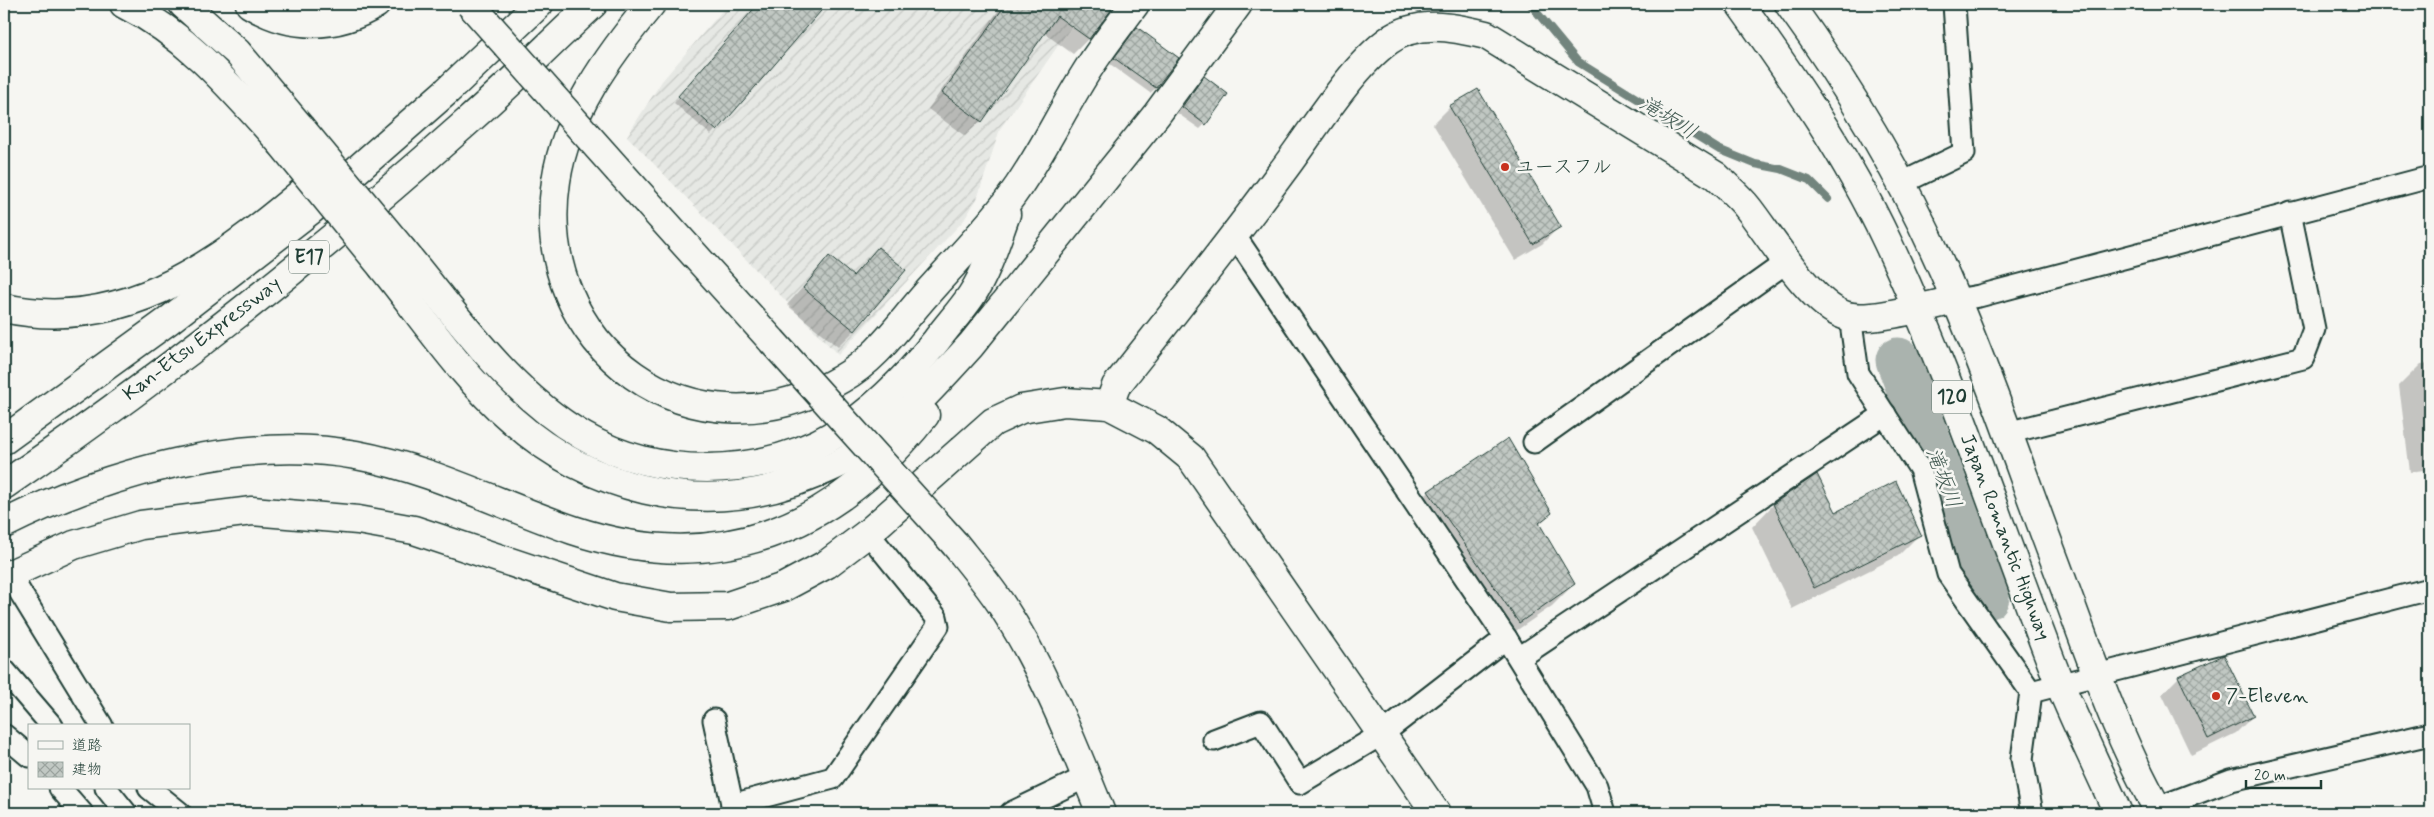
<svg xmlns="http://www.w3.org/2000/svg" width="2434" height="817" viewBox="0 0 2434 817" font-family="Mynerve,'Klee One',sans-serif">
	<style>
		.industrial { fill: url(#industrial-furrows) }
		.shadow { fill: #0003 }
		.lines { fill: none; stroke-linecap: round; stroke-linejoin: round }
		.stream { stroke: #72847d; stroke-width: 8 }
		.river { stroke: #aab3ae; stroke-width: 45 }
		.building { fill: url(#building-cross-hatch); stroke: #1f3d34 }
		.minor-casing { stroke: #1f3d34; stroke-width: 25 }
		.tertiary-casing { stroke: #1f3d34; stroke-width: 31 }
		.trunk-casing { stroke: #1f3d34; stroke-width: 31 }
		.motorway-casing { stroke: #1f3d34; stroke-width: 31 }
		.minor { stroke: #f6f6f2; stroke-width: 21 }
		.tertiary { stroke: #f6f6f2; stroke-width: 28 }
		.trunk { stroke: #f6f6f2; stroke-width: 28 }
		.motorway { stroke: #f6f6f2; stroke-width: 28 }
		.tertiary-bridge-casing { stroke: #1f3d34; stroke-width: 31; stroke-linecap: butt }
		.motorway-bridge-casing { stroke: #1f3d34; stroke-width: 31; stroke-linecap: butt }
		.tertiary-bridge { stroke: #f6f6f2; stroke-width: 28 }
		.motorway-bridge { stroke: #f6f6f2; stroke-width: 28 }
		.poi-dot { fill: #c8321e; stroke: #f6f6f2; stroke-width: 2 }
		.labels { text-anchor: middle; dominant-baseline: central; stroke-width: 5; stroke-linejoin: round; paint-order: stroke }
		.shield { fill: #f6f6f2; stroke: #60746d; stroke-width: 1 }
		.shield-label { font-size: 19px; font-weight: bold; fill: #1f3d34 }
		.poi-label { font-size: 20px; fill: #1f3d34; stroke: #f6f6f2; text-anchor: start }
		.street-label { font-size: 20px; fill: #1f3d34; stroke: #f6f6f2 }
		.water-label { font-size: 21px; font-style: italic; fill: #425a52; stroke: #f6f6f2 }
	</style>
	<defs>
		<pattern id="industrial-furrows" width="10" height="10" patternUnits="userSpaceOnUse" patternTransform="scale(1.25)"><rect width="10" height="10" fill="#e6e8e4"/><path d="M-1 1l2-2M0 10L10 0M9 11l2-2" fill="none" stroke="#c5c8c4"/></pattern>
		<pattern id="building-cross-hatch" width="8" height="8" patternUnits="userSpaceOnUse" patternTransform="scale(1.25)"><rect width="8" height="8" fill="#c1c8c3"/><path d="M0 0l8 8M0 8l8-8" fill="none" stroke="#9ca49f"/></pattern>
	</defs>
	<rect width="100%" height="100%" fill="#f6f6f2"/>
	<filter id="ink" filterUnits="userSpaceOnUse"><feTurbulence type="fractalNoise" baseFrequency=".02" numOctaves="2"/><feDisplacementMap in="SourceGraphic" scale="10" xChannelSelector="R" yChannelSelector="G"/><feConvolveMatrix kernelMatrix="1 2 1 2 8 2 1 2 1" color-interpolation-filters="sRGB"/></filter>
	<g filter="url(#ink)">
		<!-- industrial -->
		<polygon class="industrial" points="728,4 1087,4 1000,129 977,199 964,220 838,355 627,136 662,81"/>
		<!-- shadow -->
		<g class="shadow">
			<polygon points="759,4 825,4 711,135 674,103"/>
			<polygon points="1003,4 1103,4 1110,9 1088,39 1073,54 1044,33 981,121 965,136 928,109"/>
			<polygon points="1132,34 1156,88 1150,93 1110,64"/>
			<polygon points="1199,83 1205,124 1200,129 1177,113"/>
			<polygon points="1477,91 1559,227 1542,244 1515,260 1433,124 1450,107"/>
			<polygon points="878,248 855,330 838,347 787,305 829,258 851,277"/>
			<polygon points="2430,363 2430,469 2410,472 2399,386 2421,364"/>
			<polygon points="1817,476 1835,514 1920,534 1898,556 1792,609 1752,527 1773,505"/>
			<polygon points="1429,492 1551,513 1539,525 1574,584 1552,606 1497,644 1407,514"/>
			<polygon points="2223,657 2253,716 2236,733 2191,755 2162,694 2179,677"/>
		</g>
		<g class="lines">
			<!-- stream -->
			<polyline class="stream" points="1530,4 1578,62 1718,149 1755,164 1781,169 1809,180 1828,199"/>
			<!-- river -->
			<polyline class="river" points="1898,360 1987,597"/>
		</g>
		<!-- building -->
		<g class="building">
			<polygon points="758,4 827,4 717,131 678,96"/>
			<polygon points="1006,4 1105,4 1112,9 1089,39 1057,16 982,122 942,93"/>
			<polygon points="1137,27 1179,58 1156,88 1114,58"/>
			<polygon points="1204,76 1228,94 1206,125 1182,107"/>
			<polygon points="1478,89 1561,227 1533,244 1449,106"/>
			<polygon points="878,247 906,270 855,331 803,288 829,256 853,276"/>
			<polygon points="1508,438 1552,513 1539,523 1575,584 1519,623 1428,491"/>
			<polygon points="1817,474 1836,512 1896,481 1921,535 1814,588 1773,504"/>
			<polygon points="2224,655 2254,716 2208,739 2178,676"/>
		</g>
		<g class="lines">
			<!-- minor casing -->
			<g class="minor-casing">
				<g id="minor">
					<polyline points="1900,184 1964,153 1954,4"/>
					<polyline points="1235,236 1506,638 1597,786 1605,813"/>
					<polyline points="1956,300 1979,296 2430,177"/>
					<polyline points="1850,316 1858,373 1920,469 1948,574 2031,692"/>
					<polyline points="2007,433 2303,358 2314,329 2290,213"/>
					<polyline points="1534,442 1788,261"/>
					<polyline points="9,574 102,726"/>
					<polyline points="1519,658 1885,414"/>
					<polyline points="4,670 52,726"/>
					<polyline points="714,720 734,813"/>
					<polyline points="4,735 29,756"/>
					<polyline points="1214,740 1261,722 1300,783 1382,734 1506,638"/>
					<polyline points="60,788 82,813"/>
					<polyline points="106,788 126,813"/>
					<polyline points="149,788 180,813"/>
					<polyline points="732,805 833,778 938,626 936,617 868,533"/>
					<polyline points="2157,808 2231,780 2430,734"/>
					<polyline points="1011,813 1086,777"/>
					<polyline points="2032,813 2022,759 2031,692 2430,589"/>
				</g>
			</g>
			<!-- tertiary casing -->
			<g class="tertiary-casing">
				<g id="tertiary">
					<path d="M250,4C290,29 336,29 376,4"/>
					<polyline points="619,171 772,341"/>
					<path d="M1109,405L1116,386C1172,315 1228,245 1281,173C1311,134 1349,70 1388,41C1418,19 1453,27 1486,35L1716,176C1726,186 1739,196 1748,208C1770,236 1811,304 1844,315C1867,324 1930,305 1956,300"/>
					<path d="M955,544C971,564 987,583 1001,604C1044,669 1072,742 1101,813"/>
					<polyline points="4,577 74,545 141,525 252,511 358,520 414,530 615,597 671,607 728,606 784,587 827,564 868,533 993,422 1021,409 1065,402 1109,405 1157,430 1191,458 1436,813"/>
				</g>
			</g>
			<!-- trunk casing -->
			<g class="trunk-casing">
				<g id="trunk">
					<path d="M1740,4C1794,79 1847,156 1887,241C1954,383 2001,535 2059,682C2077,726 2099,770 2118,813"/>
					<path d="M1789,4C1855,95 1913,196 1956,300C1992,384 2021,471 2053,556C2086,643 2114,733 2160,813"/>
				</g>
			</g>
			<!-- motorway casing -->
			<g class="motorway-casing">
				<g id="motorway">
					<path d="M124,4C189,36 233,90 281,143"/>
					<polyline points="183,4 237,52 300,127"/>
					<path d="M651,4C609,55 566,113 556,181C531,348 693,466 841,379C878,358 900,323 928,292C957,259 988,229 1013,194C1043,153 1064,105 1092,63C1105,43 1121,23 1135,4"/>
					<path d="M403,251C457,316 508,392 583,436C621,458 664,468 707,468C810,467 873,419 936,341C947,326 960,312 971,296C987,272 996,241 1006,214"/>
					<path d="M383,268C424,319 462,377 512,420C590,489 696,516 794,482C813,475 833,468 849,458C897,427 934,386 971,345L1157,114L1238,4"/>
					<path d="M4,308C136,337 237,247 331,168"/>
					<polyline points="4,440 168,321 311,210 447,91 539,4"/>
					<path d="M4,485C166,375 321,252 467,122C510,84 551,43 593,4"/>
					<path d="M4,524C103,474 245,434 356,455C432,469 500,505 573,530C716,578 834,531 925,415"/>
				</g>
			</g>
			<!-- minor -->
			<use href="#minor" class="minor"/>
			<!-- tertiary -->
			<use href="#tertiary" class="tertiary"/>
			<!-- trunk -->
			<use href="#trunk" class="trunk"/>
			<!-- motorway -->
			<use href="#motorway" class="motorway"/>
			<!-- tertiary-bridge casing -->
			<g class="tertiary-bridge-casing">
				<g id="tertiary-bridge">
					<polyline points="470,4 619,171"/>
					<polyline points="772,341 955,544"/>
				</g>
			</g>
			<!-- motorway-bridge casing -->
			<g class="motorway-bridge-casing">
				<g id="motorway-bridge">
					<polyline points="300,127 403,251"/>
					<polyline points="281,143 383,268"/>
				</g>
			</g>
			<!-- tertiary-bridge -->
			<use href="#tertiary-bridge" class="tertiary-bridge"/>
			<!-- motorway-bridge -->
			<use href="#motorway-bridge" class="motorway-bridge"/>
		</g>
	</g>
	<!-- markers -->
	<g class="poi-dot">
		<circle cx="1505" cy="167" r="5"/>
		<circle cx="2216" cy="696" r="5"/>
	</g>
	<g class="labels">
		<!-- shield labels -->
		<g class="shield">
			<rect x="289" y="240.5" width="40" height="33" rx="4"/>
			<rect x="1932" y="380.5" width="40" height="33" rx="4"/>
		</g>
		<g class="shield-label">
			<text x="309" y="257">E17</text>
			<text x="1952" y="397">120</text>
		</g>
		<!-- poi labels -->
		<g class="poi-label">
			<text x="1515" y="167">ユースフル</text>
			<text x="2226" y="696">7-Eleven</text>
		</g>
		<!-- street labels -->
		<g class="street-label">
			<text transform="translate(202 339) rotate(-37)">Kan-Etsu Expressway</text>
			<text transform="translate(2005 537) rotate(69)">Japan Romantic Highway</text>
		</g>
		<!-- water labels -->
		<g class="water-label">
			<text transform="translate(1668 118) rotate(32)">滝坂川</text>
			<text transform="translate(1943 478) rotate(69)">滝坂川</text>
		</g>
	</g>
	<!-- margin -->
	<rect width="2434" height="817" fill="none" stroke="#f6f6f2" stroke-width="20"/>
	<rect x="10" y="10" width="2414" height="797" fill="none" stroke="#1f3d34" stroke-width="2" filter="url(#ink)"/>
	<!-- legend -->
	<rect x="28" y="724" width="162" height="65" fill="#f6f6f2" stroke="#a0aca6"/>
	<rect x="38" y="741" width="25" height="8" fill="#f6f6f2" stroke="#a0aca6"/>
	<text x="72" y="750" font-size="15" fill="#1f3d34">道路</text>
	<rect x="38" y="762" width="25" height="15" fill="url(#building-cross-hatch)" stroke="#a0aca6"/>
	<text x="72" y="774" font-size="15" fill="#1f3d34">建物</text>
	<!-- scale -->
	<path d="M2246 780v8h75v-8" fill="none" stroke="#1f3d34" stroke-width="2.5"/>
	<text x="2254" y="780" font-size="15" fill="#1f3d34" stroke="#f6f6f2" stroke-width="4" paint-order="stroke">20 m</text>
</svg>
